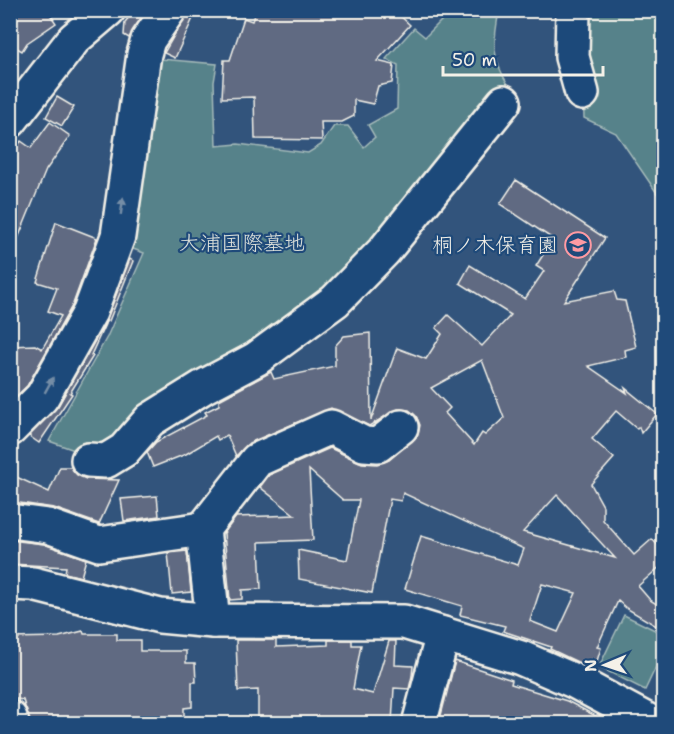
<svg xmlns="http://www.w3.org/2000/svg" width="674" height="734" viewBox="0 0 674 734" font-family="'Shantell Sans','Klee One',sans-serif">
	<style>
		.green { fill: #56828a; stroke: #a5bab9; stroke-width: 1.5 }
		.building { fill: #606a82; stroke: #f4f1e8; stroke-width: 1.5; fill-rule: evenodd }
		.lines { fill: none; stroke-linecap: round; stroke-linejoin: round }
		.minor-casing { stroke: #f4f1e8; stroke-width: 38 }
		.minor { stroke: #1f4a7a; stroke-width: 33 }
		.oneway { fill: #748da6 }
		.labels { text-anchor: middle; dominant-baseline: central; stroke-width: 4.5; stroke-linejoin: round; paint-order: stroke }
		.park-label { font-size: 21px; fill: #dce0da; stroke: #1f4a7a }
		.poi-label { font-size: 21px; fill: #f4f1e8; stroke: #1f4a7a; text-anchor: end }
	</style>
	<rect width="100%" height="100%" fill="#32547c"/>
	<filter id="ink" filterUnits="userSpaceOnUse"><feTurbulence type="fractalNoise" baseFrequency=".0167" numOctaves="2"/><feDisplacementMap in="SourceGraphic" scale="12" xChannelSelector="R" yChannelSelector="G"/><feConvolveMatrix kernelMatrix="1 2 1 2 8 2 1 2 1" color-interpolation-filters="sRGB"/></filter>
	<g filter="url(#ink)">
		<!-- green -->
		<g class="green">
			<polygon points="581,10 663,11 663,202 616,133 584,118"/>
			<path d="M451,11H499C493,43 491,58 509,86L426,193L376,250L117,450L83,453L49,441L107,337L144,253L122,245L149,58L217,64L214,82L216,146L238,144L308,153L321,145L334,126H348L364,147L375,137L368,125L397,109L398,65L386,59L414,28L425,37Z"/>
			<polygon points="624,615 663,634 663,652 645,690 599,667"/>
		</g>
		<!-- building -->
		<g class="building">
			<polygon points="10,10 47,10 56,23 27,43 22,51 10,44"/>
			<polygon points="135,10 146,10 129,38 124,35 125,22"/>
			<polygon points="256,10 394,10 410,25 377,61 394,65 392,83 378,86 373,104 354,100 354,116 342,122 321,122 322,140 255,139 254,97 222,98 224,60 230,60 244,18 252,21"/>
			<polygon points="187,13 194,16 175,58 164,53"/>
			<polygon points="57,97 74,107 62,126 46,117"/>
			<polygon points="50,122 70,136 46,170 10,258 10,157 21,141 31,148"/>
			<path d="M516,180L605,238L564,301L614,291L617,300L625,301L636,347L625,350L626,357L588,366L627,393L625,388L657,414L641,433L639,427L637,429L616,411L592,439L614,458L591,484L603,506V520L634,555L652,539L663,551V564L638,586L650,600L663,608V630L626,608L618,601L597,647L601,648L597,661L591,660L588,667L550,649L551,647L503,631L505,626L460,615L462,606L405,589L421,536L518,565L524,549L403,493L401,501L390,499L372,593L299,579L298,550L347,560L359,500H343L309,470L313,540L259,542L261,589L242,590V599L230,600L224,533L236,517L295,515L260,487L269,475L330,448L362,463L377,464L389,460L418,435L420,425L416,416L409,410L398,409L369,426L331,408L249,443L236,456L227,435L218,440L216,436L186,454L153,467L147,452L156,442L207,415L205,412L219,405V400L271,372L274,379L335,366V346L344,336L370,333L371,420L397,348L426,359L442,334L436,328L448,315L482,346L511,315L460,283L470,265L525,299L544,271L536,266L553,239L500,204ZM482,360L504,418L485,435L482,433L474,445L445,413L450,408L431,388ZM557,495L615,558L523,532ZM542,584L576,593L558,632L530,621Z"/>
			<polygon points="56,222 97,238 73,304 27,386 10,402 10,346 35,345 42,349 61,316 48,311 57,288 37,282"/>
			<polygon points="130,259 133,261 109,321 107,320 91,355 93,356 70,393 72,394 39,443 29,436 58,406 106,321"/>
			<polygon points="60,467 71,467 77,475 86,479 119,480 99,524 54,508 13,502 10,474 49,492"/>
			<polygon points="157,496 159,516 124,521 121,499"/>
			<polygon points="10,540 44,544 86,559 81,577 65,573 66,567 10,564"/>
			<polygon points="187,551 191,592 172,594 168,553"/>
			<polygon points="83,631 84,634 117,634 117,640 140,640 140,651 186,651 186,663 195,663 196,682 192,682 192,707 184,708 184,723 30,723 23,700 10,698 10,638 59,637"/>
			<polygon points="236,640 276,640 276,647 328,645 328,640 352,640 352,645 361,645 353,689 373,694 389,641 396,641 395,665 413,666 412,676 409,689 394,688 392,723 258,723 258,690 238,691"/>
			<polygon points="455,661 512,680 511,684 567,701 609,723 439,723"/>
		</g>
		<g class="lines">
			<!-- minor casing -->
			<g class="minor-casing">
				<g id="minor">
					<polyline points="573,10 572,57 582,93"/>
					<polyline points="10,121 74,39 108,10"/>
					<polyline points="10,429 42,397 90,312 118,236 144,54 148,40 169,10"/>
					<polyline points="88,460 106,461 124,450 150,420 203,387 256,359 335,301 384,251 504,102"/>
					<polyline points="10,521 48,526 99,544 203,529"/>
					<polyline points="10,583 33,584 160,616 213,621 404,622 521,658 574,681 654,724"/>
					<polyline points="213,621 203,529 257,460 331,427 364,444 378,445 401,427"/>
					<polyline points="10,718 12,724"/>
					<polyline points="419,724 443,634"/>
				</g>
			</g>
			<!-- minor -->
			<use href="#minor" class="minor"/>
		</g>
		<!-- one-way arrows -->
		<defs><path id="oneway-solid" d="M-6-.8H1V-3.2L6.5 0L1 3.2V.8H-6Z" transform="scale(1.5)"/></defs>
		<g class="oneway">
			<use href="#oneway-solid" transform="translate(122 206) rotate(-82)"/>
			<use href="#oneway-solid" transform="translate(49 385) rotate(-61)"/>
		</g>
	</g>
	<!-- icons -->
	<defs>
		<g id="school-ring" transform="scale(1.35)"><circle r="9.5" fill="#1f4a7a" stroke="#ff9aa2" stroke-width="1.5"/><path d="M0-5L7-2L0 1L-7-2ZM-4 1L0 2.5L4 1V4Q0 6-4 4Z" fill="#ff9aa2"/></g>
	</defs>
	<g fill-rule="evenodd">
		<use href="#school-ring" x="578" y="245"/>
	</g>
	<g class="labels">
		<!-- park labels -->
		<g class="park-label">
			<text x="242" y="243">大浦国際墓地</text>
		</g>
		<!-- poi labels -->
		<g class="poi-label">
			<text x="558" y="245">桐ノ木保育園</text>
		</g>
	</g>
	<!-- margin -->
	<rect width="674" height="734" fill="none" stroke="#1f4a7a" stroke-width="36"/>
	<rect x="18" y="18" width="638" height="698" fill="none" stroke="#f4f1e8" stroke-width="2" filter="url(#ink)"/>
	<!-- north arrow -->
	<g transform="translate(605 665) rotate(268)" stroke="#1f4a7a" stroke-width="4.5" paint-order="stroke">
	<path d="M0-4.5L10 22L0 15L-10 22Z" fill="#f4f1e8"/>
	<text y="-9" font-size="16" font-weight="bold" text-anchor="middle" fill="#f4f1e8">N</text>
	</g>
	<!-- scale -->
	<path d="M443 66v9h160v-9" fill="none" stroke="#f4f1e8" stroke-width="3"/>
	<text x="452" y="66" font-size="18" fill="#f4f1e8" stroke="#1f4a7a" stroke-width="4.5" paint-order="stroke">50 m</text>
</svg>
